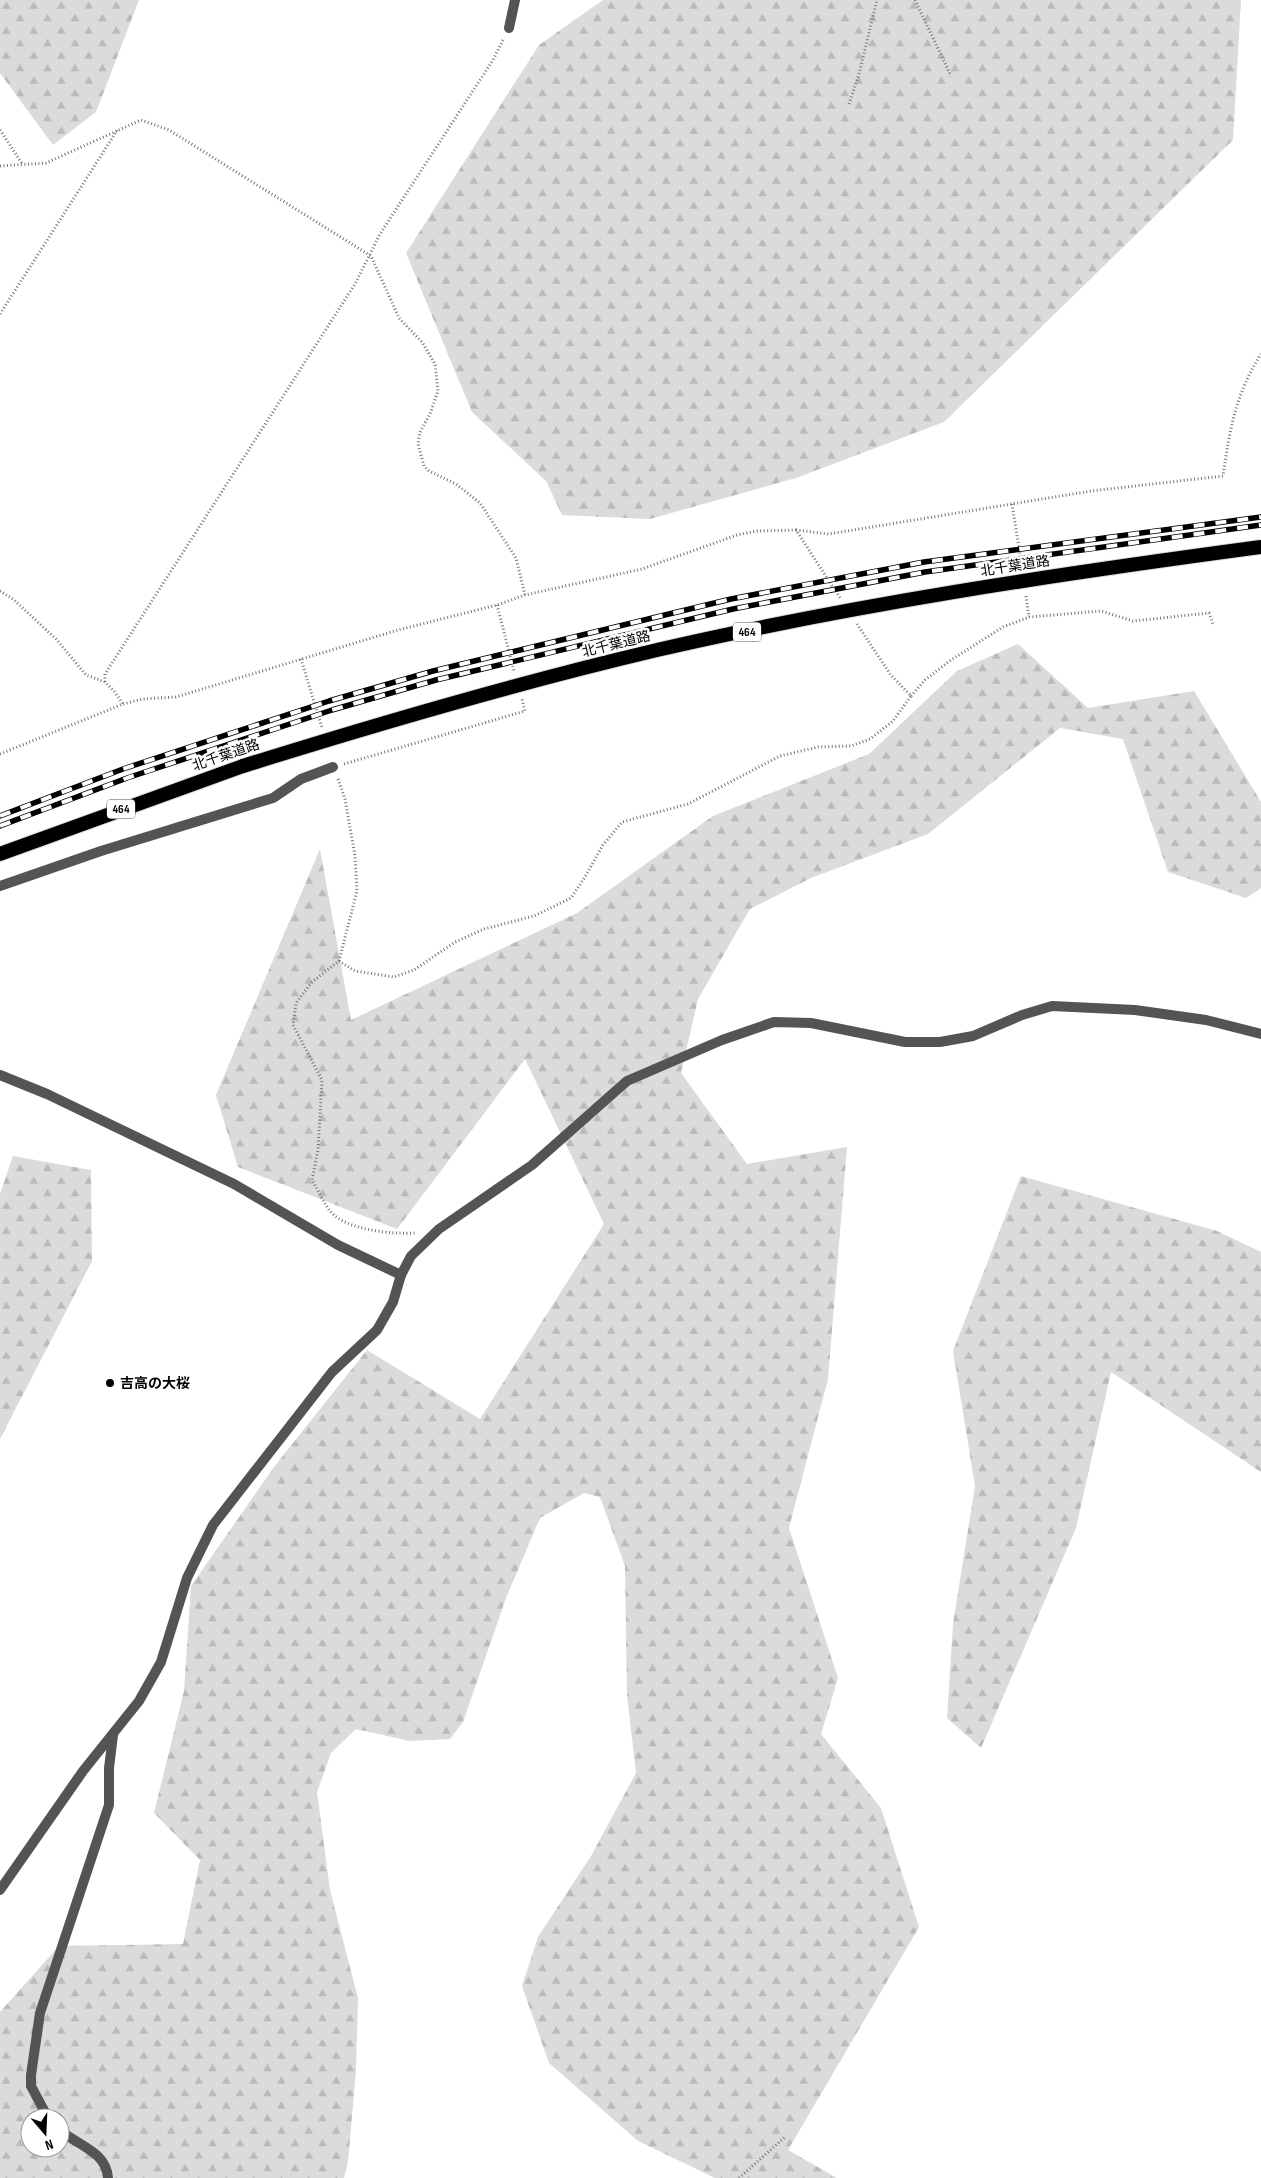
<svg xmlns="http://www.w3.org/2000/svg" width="1261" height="2178" viewBox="0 0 1261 2178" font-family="'Sofia Sans Condensed','Noto Sans JP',sans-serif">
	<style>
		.forest { fill: url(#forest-firs); fill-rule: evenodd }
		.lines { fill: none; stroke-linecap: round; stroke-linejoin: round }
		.trunk-casing { stroke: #dbdbdb; stroke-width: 16 }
		.path { stroke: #767676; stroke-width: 3; stroke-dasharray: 1 2.5; stroke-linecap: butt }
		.minor { stroke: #545454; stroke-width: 10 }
		.trunk { stroke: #000; stroke-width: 14 }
		.rail-casing { stroke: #000; stroke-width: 5.5 }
		.rail { stroke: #fff; stroke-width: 4; stroke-dasharray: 11; stroke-linecap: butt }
		.trunk-bridge-casing { stroke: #dbdbdb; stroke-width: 16; stroke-linecap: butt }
		.trunk-bridge { stroke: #000; stroke-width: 14 }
		.poi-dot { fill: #000; stroke: #fff; stroke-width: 2 }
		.labels { text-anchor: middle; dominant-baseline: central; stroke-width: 5; stroke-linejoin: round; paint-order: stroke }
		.shield { fill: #fff; stroke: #4c4c4c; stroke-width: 1 }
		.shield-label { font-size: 12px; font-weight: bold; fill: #000 }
		.street-label { font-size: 14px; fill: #000; stroke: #fff }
		.poi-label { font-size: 14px; font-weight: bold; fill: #000; stroke: #fff; text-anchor: start }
	</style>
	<defs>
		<pattern id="forest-firs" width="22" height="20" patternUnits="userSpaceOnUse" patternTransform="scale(1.25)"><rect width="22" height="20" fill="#dbdbdb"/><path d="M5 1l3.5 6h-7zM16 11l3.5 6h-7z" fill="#bababa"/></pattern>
	</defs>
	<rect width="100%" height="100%" fill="#fff"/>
	<!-- forest -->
	<g class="forest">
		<polygon points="0,0 139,0 96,112 53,145 0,73"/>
		<polygon points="603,0 1241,0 1233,140 944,422 796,478 650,519 562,515 546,481 472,412 406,253 539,45"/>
		<path d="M1018,644L1088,708L1194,691L1261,802V888L1246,898L1168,872L1123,739L1060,728L928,834L811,878L750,909L698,999L681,1073L747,1164L847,1147L828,1379L789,1528L838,1678L821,1734L881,1808L919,1927L788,2150L837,2178H715L638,2141L549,2063L522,1986L538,1937L591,1856L636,1773L627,1695L625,1566L600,1497L584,1493L540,1518L506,1598L463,1722L450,1739L410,1741L356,1729L331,1753L317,1792L330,1890L358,1998L356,2070L348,2162L344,2178H0V2012L59,1946L183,1944L200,1860L154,1813L184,1691L191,1586L274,1467L367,1350L480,1419L604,1224L525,1059L397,1229L238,1167L216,1095L320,849L351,1020L577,913L713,816L869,754L957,671ZM30,2118H60V2148H30Z"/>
		<polygon points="13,1156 91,1170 92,1261 0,1439 0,1194"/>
		<polygon points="1021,1176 1217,1231 1261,1252 1261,1472 1111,1372 1076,1528 981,1748 947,1718 953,1624 975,1486 953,1351"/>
	</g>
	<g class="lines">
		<!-- trunk casing -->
		<g class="trunk-casing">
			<polyline id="trunk" points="0,854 243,766"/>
		</g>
		<!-- path -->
		<g class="path">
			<polyline points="915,0 951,76"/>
			<polyline points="849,104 859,74 877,0"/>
			<polyline points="0,130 23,165"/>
			<polyline points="0,166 46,163 141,120 169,130 371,256 399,318 422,342 435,364 438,391 430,414 420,432 418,444 424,466 429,471 456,484 480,503 516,558 525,595"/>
			<polyline points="0,314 118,129"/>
			<polyline points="1012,504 1022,567"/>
			<path d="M796,530L829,534L1091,491L1223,476C1230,429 1235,395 1261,354"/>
			<polyline points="0,591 13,599 56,639 86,675 105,682 114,691 123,704"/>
			<polyline points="1026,596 1029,617"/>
			<polyline points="497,605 514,671"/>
			<polyline points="301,659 322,728"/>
			<polyline points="105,682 105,674 355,284 380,234 493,60 504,38"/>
			<polyline points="911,696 925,680 951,660 1003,627 1029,617 1101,611 1133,621 1209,613 1213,624"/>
			<polyline points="0,754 123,704 143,699 176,697 398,630 497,605 525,595 642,569 737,535 757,531 796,530 840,598"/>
			<polyline points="344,764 525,711 522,699"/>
			<path d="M338,779L345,799L355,856L357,891L339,961L312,982L296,1003L293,1025L322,1080L318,1150L312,1180C318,1190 323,1202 330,1211C347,1231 392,1234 416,1233"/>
			<polyline points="339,961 355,971 394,977 414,970 455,942 484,929 534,916 571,898 585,877 603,845 622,822 688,804 780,756 818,747 851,746 870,739 893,721 911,696 890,674 857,624"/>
			<polyline points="739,2178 785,2137"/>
		</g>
		<!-- minor -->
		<g class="minor">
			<polyline points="509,28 515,0"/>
			<polyline points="0,886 101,851 273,798 301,779 333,767"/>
			<polyline points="0,1075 47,1094 234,1184 338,1245 401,1275"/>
			<polyline points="0,1890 83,1771 139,1701 161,1662 187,1578 213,1525 332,1372 377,1330 393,1302 401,1275 411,1256 439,1229 532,1165 627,1081 722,1040 774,1022 811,1023 905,1042 940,1042 973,1036 1022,1015 1052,1006 1135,1010 1206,1020 1261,1034"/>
			<polyline points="48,2118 31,2086 31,2075 40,2013 109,1805 109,1768 113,1735"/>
			<path d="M60,2130C78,2146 106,2151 108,2178"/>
		</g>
		<!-- trunk -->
		<use href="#trunk" class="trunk"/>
		<!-- rail casing -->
		<g class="rail-casing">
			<g id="rail">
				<polyline points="0,816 123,769 329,701 433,671 731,599 924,562 1261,517"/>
				<polyline points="0,826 127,778 332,710 436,680 733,609 925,572 1261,525"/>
			</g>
		</g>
		<!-- rail -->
		<use href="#rail" class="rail"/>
		<!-- trunk-bridge casing -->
		<g class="trunk-bridge-casing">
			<path id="trunk-bridge" d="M243,766C380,723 517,683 657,650C856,604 1059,574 1261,547"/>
		</g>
		<!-- trunk-bridge -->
		<use href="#trunk-bridge" class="trunk-bridge"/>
	</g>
	<!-- markers -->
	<circle class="poi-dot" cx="110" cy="1383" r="5"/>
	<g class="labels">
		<!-- shield labels -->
		<g class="shield">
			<rect x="733" y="622.5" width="28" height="19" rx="4"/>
			<rect x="107" y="799.5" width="28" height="19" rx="4"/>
		</g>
		<g class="shield-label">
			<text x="747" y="632">464</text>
			<text x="121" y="809">464</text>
		</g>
		<!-- street labels -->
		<g class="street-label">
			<text transform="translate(1015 566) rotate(-9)">北千葉道路</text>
			<text transform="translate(616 644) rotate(-14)">北千葉道路</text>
			<text transform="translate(226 755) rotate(-19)">北千葉道路</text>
		</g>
		<!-- poi labels -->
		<g class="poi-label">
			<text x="120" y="1383">吉高の大桜</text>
		</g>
	</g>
	<!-- north arrow -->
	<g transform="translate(45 2133) rotate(161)"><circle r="24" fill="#ffffff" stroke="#999999"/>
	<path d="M0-4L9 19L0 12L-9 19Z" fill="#000000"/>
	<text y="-8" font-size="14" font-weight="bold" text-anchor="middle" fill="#000000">N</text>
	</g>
</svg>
